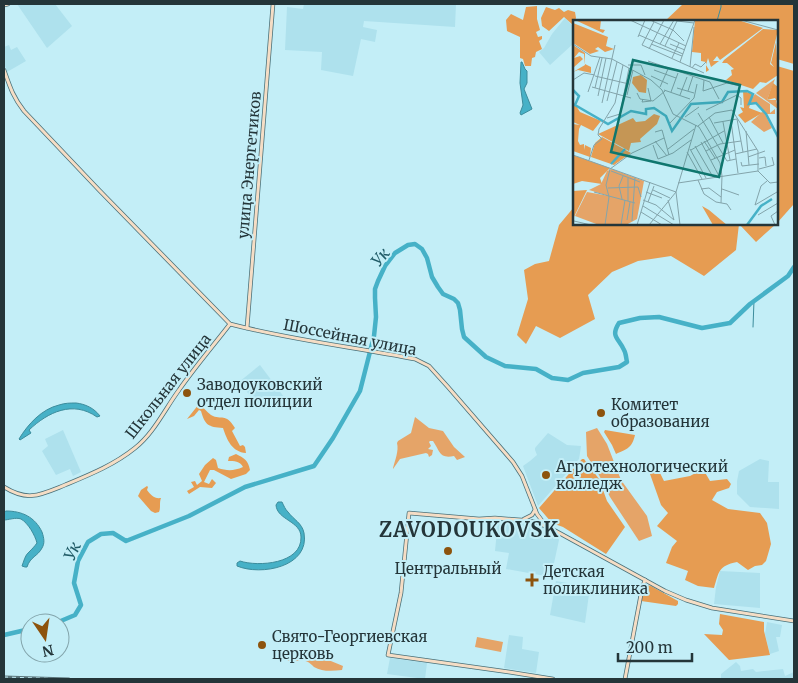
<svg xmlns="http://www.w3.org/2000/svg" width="798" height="683" viewBox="0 0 798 683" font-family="Merriweather,serif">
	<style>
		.built { fill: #aee1ed }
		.green { fill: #e5a468 }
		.forest { fill: #e69c52 }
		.water { fill: #46b1c7; stroke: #3c8c9c }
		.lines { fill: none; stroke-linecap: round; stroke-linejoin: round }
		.stream { stroke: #3c8c9c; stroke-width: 1 }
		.river { stroke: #46b1c7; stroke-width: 4.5 }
		.secondary-casing { stroke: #497079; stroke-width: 4.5 }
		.secondary { stroke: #f5ddc5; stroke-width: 3 }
		.rail-casing { stroke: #5a747a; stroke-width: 3 }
		.rail { stroke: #c3eef7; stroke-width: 1; stroke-dasharray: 4; stroke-linecap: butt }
		.poi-dot { fill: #8d530d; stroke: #c3eef7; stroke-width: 2 }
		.labels { text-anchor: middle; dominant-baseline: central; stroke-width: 4; stroke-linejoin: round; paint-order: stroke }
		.street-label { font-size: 15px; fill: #243539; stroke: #c3eef7 }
		.poi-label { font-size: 15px; fill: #243539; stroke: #c3eef7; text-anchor: start }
		.water-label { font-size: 16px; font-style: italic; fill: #205b67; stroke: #c3eef7 }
		.district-label { font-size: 20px; font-weight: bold; letter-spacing: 1px; fill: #243539; stroke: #c3eef7 }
		.inset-river { fill: none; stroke: #46b1c7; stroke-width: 2.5 }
		.inset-road { fill: none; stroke: #83a4ab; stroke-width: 1 }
		.view { fill: #0f766e; fill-opacity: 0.15; stroke: #0f766e; stroke-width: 2.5 }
		.inset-edge { fill: none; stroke: #243539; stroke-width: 2.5 }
	</style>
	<rect width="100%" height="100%" fill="#c3eef7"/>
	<!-- built -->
	<g class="built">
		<polygon points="17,4 55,4 72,26 47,48"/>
		<polygon points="304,4 456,4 455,27 364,21 363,27 377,30 375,42 361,39 353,76 321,70 322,52 285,50 287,7 303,9"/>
		<polygon points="565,18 574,27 574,43 550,65 539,52 544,48 552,34"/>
		<polygon points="9,45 11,50 17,47 26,61 7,72 4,63 4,47"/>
		<polygon points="260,365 284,397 260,408 239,382"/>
		<polygon points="63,430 81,472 73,476 70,469 56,475 42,451 48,446 45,439"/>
		<polygon points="548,433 567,445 581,446 580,453 579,459 538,506 523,466 530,461 537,455 535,450 535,448"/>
		<polygon points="760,459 769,461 768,482 779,482 779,509 750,507 737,494 737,481 739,471"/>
		<polygon points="498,520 533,523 556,534 559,540 551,577 506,569 509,553 495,551"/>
		<polygon points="720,571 760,573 760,608 714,604 716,587"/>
		<polygon points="556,581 590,587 585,623 550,615"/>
		<polygon points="767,622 782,625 780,637 776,637 779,651 770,654 765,634"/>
		<polygon points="509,635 523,637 522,649 539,652 536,673 504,668"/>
		<polygon points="390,658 427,663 425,679 387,674"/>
		<polygon points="736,662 740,666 741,671 753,669 756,672 783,669 785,676 794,672 794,679 721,679 721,674"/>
	</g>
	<!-- green -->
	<g class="green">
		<path d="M415,417L429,428L443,431L454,447L465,457L457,460L454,456C439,459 440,451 433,441H430L429,442L431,446L428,449L433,450L432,455L429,457L428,454L426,453L400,459L393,469V468C395,460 399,451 397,443L398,441L411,433Z"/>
		<polygon points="597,428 607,444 621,480 647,516 652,536 639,541 610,497 599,475 587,456 586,432"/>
		<polygon points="477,637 503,642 501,652 475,647"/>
		<path d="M292,653C310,653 327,659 343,666L342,670C333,671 322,672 314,667C312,665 310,663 308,662C297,657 291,668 282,655Z"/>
	</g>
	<!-- forest -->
	<g class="forest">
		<polygon points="683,4 794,4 794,64 777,59 777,21 665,21"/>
		<polygon points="537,6 537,19 540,30 536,32 538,37 542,36 542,39 539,41 542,49 536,52 535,57 532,58 531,66 525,66 523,59 520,58 520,37 507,31 506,20 511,14 523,20 526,7"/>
		<polygon points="546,7 555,10 559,8 564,12 568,10 575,12 576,18 573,25 564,17 549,31 542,26 541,18"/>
		<polygon points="777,66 794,71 794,204 777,223"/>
		<polygon points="574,207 574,224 776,224 756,242 739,224 736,250 704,276 671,256 638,261 612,272 588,295 595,319 560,338 536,326 526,344 517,335 528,299 524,270 535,264 549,261 559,225"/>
		<path d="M199,404C203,407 207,412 211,415C222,421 225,412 235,428L232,431L240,446L243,445L245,447L246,453C232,452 227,440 223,428C208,427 205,425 201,411L199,410L194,416L187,419Z"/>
		<path d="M605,430L635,435C632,448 627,449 616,454L612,445L604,432Z"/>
		<path d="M236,454C244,458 248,460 250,470L246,474L231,479L214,470H210L204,482L209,484L212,479L216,483L212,488L200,487L189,494L187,491L194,487L191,482L195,481L197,485L202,481L199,474L205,465L213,458L216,460L218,468C227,471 234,471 243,467C240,461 234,461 228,461L229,457Z"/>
		<polygon points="582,459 584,459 599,479 607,501 625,527 606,554 563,527 552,523 539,508"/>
		<path d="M703,469L710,481L727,479L731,484L729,488L717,492L712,500L728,509L760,513L767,523L771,544L766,561L762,565L755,566L748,570L737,562C718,566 719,572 714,588L698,586L685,580L688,571L666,563L672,547L677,541L657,526L668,513L661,505L650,474L659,471L664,481L690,476Z"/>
		<path d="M147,486L148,487L147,490C151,495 154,499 161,498C159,503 161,508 159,512L155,513L151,511L138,496L141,490Z"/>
		<polygon points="647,585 651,586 678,601 678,604 676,606 641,601 644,588"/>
		<polygon points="720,614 764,622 764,631 770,655 729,660 704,634 722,635 723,630 719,624"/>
	</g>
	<!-- water -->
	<g class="water">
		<polygon points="521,62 522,62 525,69 527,71 527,83 524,89 532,109 521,115 520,113 523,105 520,83"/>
		<path d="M76,403C85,404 94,408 100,416L97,417C73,400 48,412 29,430L31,433L20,440L19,439C28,424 42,409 59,405C65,403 70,403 76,403Z"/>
		<path d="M278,502H282C284,506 285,509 288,512C294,520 302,523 304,533C310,567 261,576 237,566V563L240,561C258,567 302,564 301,537C301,521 277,520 276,505Z"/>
		<path d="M6,511C22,511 35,517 42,532C44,538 45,543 42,548C38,556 30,557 27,567H25L22,566C24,561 25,555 29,552C32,549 34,547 37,543C35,535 28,523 21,519C16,517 8,520 4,520V512Z"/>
	</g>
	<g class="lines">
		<!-- stream -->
		<g class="stream">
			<polyline points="717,21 721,7 721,4"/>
			<polyline points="753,327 754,301"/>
		</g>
		<!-- river -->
		<g class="river">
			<path d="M56,623L75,615L81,605L74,583L78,561L88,542L101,534L113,533L126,541L189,516L245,487L314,466L333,438L360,391L374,336L376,317L375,298V289L378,281L385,266L395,253L408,245L415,244L422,249L427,258L432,277L438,287L443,294L454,299L458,303L460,310L462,329L464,337L486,357L505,366L536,369L552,378L568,380L583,373L619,367L627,362C626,358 626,353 624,350C619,338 610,337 619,323L640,318L659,317L702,328L730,323L750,304L788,276L794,267"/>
			<polyline points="4,635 30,629"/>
		</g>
		<!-- secondary casing -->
		<g class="secondary-casing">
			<g id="secondary">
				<polyline points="4,5 8,4"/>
				<path d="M4,70C10,87 13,97 24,111L99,190L230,324C291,340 354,347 415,359L429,366L448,387L513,462L522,476L537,514L543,522L552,529L665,591L686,600L712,608L794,621"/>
				<polyline points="247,328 273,4"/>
				<path d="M4,487C28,502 40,495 65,485C89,475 114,465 135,448C154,433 165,409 179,390C195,367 213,346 230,324"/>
				<polyline points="524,519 532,515 535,510"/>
				<polyline points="547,527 536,522 521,520 495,518 479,519 409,513 401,593 388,655 509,672 553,679"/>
				<polyline points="625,679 642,589 645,580"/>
			</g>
		</g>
		<!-- secondary -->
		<use href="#secondary" class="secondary"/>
		<!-- rail casing -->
		<g class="rail-casing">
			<polyline id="rail" points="4,677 69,679"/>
		</g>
		<!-- rail -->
		<use href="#rail" class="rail"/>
	</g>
	<!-- markers -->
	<g class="poi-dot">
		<circle cx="187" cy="393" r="5"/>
		<circle cx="601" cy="413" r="5"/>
		<circle cx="546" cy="475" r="5"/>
		<circle cx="448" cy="551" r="5"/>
		<path d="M529.5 572.5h5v5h5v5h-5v5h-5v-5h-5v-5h5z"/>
		<circle cx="262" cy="645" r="5"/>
	</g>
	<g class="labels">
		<!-- street labels -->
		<g class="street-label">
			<text transform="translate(249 165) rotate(-85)">улица Энергетиков</text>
			<text transform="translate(350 337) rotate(11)">Шоссейная улица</text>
			<text transform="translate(168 386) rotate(-52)">Школьная улица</text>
		</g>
		<!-- poi labels -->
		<g class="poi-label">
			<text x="197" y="384">Заводоуковский<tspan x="197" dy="17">отдел полиции</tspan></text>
			<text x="611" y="404">Комитет<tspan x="611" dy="17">образования</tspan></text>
			<text x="556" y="466">Агротехнологический<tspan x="556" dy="17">колледж</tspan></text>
			<text x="448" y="568" text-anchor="middle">Центральный</text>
			<text x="543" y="571">Детская<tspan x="543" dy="17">поликлиника</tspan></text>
			<text x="272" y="636">Свято-Георгиевская<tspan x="272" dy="17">церковь</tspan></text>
		</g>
		<!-- water labels -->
		<g class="water-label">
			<text transform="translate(380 257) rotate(-51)">Ук</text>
			<text transform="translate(72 551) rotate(-65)">Ук</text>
		</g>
		<!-- district labels -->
		<g class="district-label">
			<text x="469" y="529">ZAVODOUKOVSK</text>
		</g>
	</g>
	<!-- overview -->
	<g transform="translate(573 20)">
		<rect width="205" height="205" fill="#c3eef7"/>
		<path d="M202,59L194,80H203L205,89L183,73ZM182,74L197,84V93L202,89V94H192L199,108L191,112L178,102L189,92L192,93L183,83H176ZM39,149L71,161L64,199L53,205H26L2,196L14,172L36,176L16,170L28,164L34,151Z" fill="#e5a468"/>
		<path d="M2,0H28L27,9L32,10L30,13ZM122,0H165L190,8L147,40L144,36L140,41H146L138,47L135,38L133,45L136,50L133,52V42L128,41V33L119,32ZM0,3L35,17L33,26L41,29L32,32L25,27L22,29L26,31L17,34L0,23ZM190,9L205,10L197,44L201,47L198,43L203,22L205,55L193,63L187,62L180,69L153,60L159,55L158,50L161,49L154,43H149L151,40ZM0,25L12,33V44L18,47V53L5,50L0,52L12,45L11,34L6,32L1,38L7,36L10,39L0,48ZM68,55L74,60L73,73L66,72L59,63L60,57ZM200,63L205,67V83L202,78L194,80ZM170,71L180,74L176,88L189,93L172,103L165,95L170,92L167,87L171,88ZM0,81L7,92L28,101L20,111L8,105L6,109L5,121L7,125L11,124V130L12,125L18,128L17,137L0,131V104L7,105L0,102ZM81,94L87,96L84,104L67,119L68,122L58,123L56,131L25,114L60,98L63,102L72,101ZM29,117L58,133L41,145L18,137L22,123ZM0,135L37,148L27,158L29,164L9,161L0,164ZM14,170L0,199V171ZM129,186L136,190L154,205H140Z" fill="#e69c52"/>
		<path class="inset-river" d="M0,70L6,76L2,85L35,104L58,91L73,94V89L81,88L93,96L99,111L118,84L149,82L155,72L174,71L180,74L176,84L183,83L193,94L205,117M38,144L52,129M174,205L188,186L199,179"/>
		<path class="inset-road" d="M57,0L113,26M77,0L100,10L111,21M168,0L205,10M104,1L121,3M81,2L69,25L131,53M66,15L110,34M65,17L72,0M0,24L18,36L39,39L78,60L89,70L100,94L126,107L147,143L149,156M78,24L109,36M87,24L101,0M97,24L112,30M92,26L104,1M76,29L91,0M99,38L106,23M75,41L137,62L146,79M107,42L122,0M55,45H68L72,55M117,47L121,7M119,48L122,44L128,47L133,42M81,50L103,58M22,56L56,64M78,56L95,64M0,60L11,53L22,55M131,60L130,71L154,63L167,66M19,67L58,78M87,67L95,49M22,68L29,38M104,68L121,73M91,70L117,79M115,71L120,56M15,72L27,37M98,72L105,53M64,73L67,79L80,81L92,71M54,75L60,50M107,75L114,57M25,76L33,38M70,79L69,82L78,81L75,68M34,81L44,42M29,83L42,25M133,90L164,75L168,78V85M125,93L154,141L163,139M112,97L126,87M136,97L150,123M34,98L47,94L56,48M164,99L170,132M158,101L165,153M150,102L157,140M97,103L121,78L124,64M141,103L164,99M125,106L142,93L159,90L185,131V151L197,163L205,162M173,111L176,145M82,112L89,110L96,135M82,121L94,136M131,121L142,138M128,122L146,156M80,125L85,139L100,133L118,120M122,126L140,157M95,129L121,109M117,129L133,158M118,130L151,111M133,131L147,124L168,121M114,132L129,159M162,134L184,129M0,135L103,172L107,205M175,137L192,131M186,138L192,137L193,146M16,140L21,125L29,119L25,115L26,109L42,83L50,45M138,140L162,130M168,142L169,146L186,144M186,149L201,145L199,137M38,151L67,162M55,158V181M125,160L131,174L143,182L154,184L158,190M105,163L185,151M35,168L65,167L68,177M128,169L136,168L148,177M149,169L166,175M80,170L97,178M21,172L62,183M73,172L89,178M49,179L46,166L50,156M70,180L83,185L101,200M95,180L101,200M75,182L81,166M148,183L149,156M182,185L188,166L194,161M182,185L204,172M70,186L101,205M68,192L89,205M185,195L205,183M54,200L57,182M1,201L18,205M59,201L62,157M32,205L36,177L33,165L37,149L59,133L91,118M48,205L52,180M64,205L77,162M76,205L103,172L123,105M202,205L198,196L205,191"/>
		<path class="view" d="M60,40L167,65L146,157L38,132Z"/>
		<rect width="205" height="205" class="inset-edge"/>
	</g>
	<!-- border -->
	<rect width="798" height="683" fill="none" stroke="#243539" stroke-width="10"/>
	<!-- north arrow -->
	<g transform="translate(45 638) rotate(167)"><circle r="24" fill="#c3eef7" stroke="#83a4ab"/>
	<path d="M0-4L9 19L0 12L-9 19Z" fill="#8d530d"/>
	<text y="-8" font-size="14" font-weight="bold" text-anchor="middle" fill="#243539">N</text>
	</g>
	<!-- scale -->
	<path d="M618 653v8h74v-8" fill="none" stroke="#243539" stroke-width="2.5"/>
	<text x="626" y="653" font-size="15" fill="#243539" stroke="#c3eef7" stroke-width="4" paint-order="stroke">200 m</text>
</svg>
